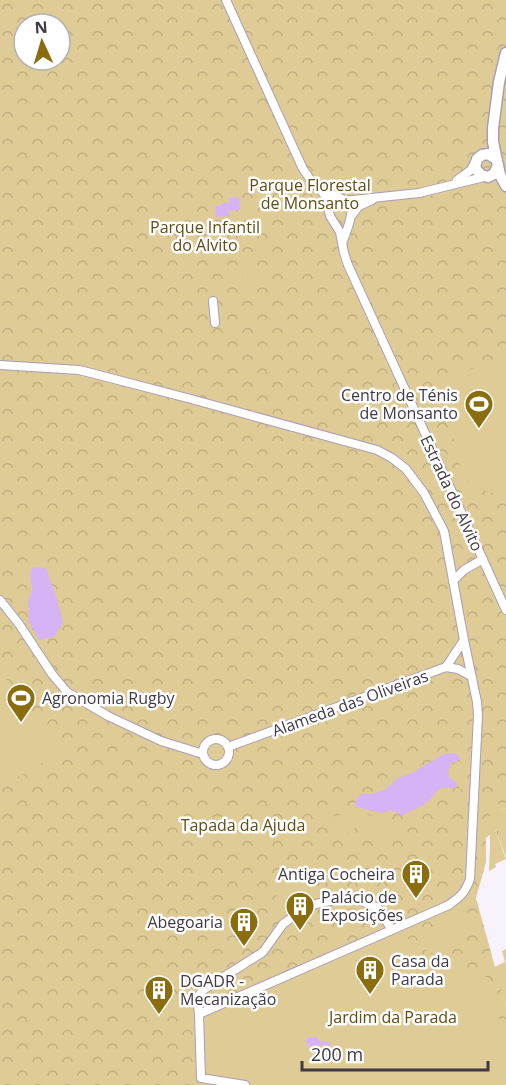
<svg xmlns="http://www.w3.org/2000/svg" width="506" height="1085" viewBox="0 0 506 1085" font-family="'Open Sans',sans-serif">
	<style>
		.grass { fill: url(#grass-tufts) }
		.park { fill: url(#park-crowns); fill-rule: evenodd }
		.garden { fill: #dfcb95 }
		.water { fill: #d6b3f4 }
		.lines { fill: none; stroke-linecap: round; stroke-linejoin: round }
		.minor-casing { stroke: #aa9eb6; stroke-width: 10 }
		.major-casing { stroke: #aa9eb6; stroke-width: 13 }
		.minor { stroke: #fff; stroke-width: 8 }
		.major { stroke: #fff; stroke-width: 10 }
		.labels { text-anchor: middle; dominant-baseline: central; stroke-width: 5; stroke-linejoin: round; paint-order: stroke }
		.park-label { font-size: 16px; fill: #604d14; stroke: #fff }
		.poi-label { font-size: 16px; fill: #3f3a44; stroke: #fff; text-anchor: start }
		.street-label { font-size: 16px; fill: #3f3a44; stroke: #fff }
	</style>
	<defs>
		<pattern id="grass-tufts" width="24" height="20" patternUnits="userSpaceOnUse" patternTransform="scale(1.5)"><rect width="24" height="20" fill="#dfcb95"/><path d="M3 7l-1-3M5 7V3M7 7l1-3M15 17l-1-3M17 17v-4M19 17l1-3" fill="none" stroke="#c0af82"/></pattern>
		<pattern id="park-crowns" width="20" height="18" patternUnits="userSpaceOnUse" patternTransform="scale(1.5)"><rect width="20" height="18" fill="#dfcb95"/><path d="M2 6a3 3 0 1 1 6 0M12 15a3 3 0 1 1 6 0" fill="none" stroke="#c0af82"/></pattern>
	</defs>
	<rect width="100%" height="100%" fill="#f8f2fd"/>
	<!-- grass -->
	<g class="grass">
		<polygon points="506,808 506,857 492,822 498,811"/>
		<polygon points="506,949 506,1007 494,967 505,962 502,951"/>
	</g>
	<!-- park -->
	<path class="park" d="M0,0H506V806L498,811V828L486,838V862L476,898L506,1007V1085H0ZM24,24H60V60H24Z"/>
	<!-- garden -->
	<g class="garden">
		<polygon points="255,270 257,295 244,296 242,271"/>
		<path d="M506,356V494L502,495L471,488C465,475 457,462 455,447C451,425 452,402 443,380Z"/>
		<polygon points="0,672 62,748 61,752 9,782 2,784 0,782"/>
		<polygon points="461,761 464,763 463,775 462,775 464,789 453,789 459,788 461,785 460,782 452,775 452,767 454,764"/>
		<polygon points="506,803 506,808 498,811 492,822 506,859 495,864 496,867 489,871 490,845 490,805"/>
		<polygon points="359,811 384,821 388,818 403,821 398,834 384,839 365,822 337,839 329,835 330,817"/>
		<path d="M291,872L300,886L298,895L286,906L291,914L281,922C273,912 265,903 279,894L280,880Z"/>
		<polygon points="456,907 464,908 473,918 476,933 429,954 411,931 412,925 418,922 423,934 442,925 438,914"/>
		<polygon points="370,914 382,921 384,924 383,929 378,932 375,926 365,922 366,918 363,917"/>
		<polygon points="404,928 407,937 424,958 445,970 451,975 488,977 506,1043 506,1085 267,1085 208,1075 203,1069 202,1024 203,1017"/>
	</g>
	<!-- water -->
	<g class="water">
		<polygon points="239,197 240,210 229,211 229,216 216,217 215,206 221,206 221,203 229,203 229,198"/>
		<polygon points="32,567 46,568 57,599 63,623 54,637 39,640 29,622 28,602 32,590 30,573"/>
		<path d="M448,753H455L461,758L456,762L451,763L448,771L449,777L458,784L453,789C435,783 437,796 425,804C417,809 409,811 402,816L391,810L382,813L356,807L355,805L356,799L361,794H372L386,789L398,778L412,773L442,755Z"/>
		<polygon points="308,1037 316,1037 320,1041 329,1042 331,1045 329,1047 325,1045 308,1045 306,1041"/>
	</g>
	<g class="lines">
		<!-- minor casing -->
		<g class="minor-casing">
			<g id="minor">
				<polyline points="226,0 303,169 310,179 324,194 327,202 330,216 340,232 344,253 348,265 506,610"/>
				<polyline points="457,180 471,170 475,162"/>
				<path d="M321,189C327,193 345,199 349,203C356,210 346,232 343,241"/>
				<polyline points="344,200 353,200 419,193 484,177"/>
				<polyline points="352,215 359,206 372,200"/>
				<polyline points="213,301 215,323"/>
				<path d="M0,365L79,370L91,373L191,399L377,450L392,458L406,469L424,493L444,531L464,640L477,702L478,715L470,879C465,893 461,896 449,905L199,1014"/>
				<polyline points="453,581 464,570 483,559"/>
				<polyline points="0,600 19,624 52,674 67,692 108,716 161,741 203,754"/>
				<polyline points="446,667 464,640"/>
				<circle cx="216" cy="752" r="13"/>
				<polyline points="228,747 446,667 458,669 471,676"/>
				<polyline points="245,1085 201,1078 199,1014 197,998 203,990 263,952 283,924 304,909 316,904 339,899 350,899 361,901 378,908 392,930"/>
			</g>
		</g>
		<!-- major casing -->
		<g class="major-casing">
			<g id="major">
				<polyline points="506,53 499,82 493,128 493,142 500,175 506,186"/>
				<polyline points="496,159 488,154 482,155 477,159 475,168 481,175 488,177 494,174 498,165"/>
			</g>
		</g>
		<!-- minor -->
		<use href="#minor" class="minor"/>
		<!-- major -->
		<use href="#major" class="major"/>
	</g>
	<!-- icons -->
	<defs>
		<g id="stadium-pin" transform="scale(1.5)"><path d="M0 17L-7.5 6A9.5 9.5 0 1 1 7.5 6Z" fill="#8a6d0e" stroke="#fff"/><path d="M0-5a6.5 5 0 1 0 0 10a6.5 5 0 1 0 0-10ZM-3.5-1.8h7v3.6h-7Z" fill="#fff"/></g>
		<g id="building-pin" transform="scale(1.5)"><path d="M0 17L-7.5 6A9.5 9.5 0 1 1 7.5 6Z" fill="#8a6d0e" stroke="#fff"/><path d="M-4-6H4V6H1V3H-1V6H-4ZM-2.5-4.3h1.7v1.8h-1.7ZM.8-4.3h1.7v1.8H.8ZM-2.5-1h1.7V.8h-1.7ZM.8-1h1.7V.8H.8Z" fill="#fff"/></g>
	</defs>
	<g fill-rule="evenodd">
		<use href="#stadium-pin" x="479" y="404"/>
		<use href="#stadium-pin" x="21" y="698"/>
		<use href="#building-pin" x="416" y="874"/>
		<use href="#building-pin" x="300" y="906"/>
		<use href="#building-pin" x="244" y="922"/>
		<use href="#building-pin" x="370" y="970"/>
		<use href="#building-pin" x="159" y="990"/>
	</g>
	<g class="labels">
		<!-- park labels -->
		<g class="park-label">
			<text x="310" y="185">Parque Florestal<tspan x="310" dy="18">de Monsanto</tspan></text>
			<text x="205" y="227">Parque Infantil<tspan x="205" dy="18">do Alvito</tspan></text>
			<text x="243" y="825">Tapada da Ajuda</text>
			<text x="393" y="1017">Jardim da Parada</text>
		</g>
		<!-- poi labels -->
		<g class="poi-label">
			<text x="458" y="395" text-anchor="end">Centro de Ténis<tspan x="458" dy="18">de Monsanto</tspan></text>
			<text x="42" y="698">Agronomia Rugby</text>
			<text x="395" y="874" text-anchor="end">Antiga Cocheira</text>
			<text x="321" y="897">Palácio de<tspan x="321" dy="18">Exposições</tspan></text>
			<text x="223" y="922" text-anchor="end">Abegoaria</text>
			<text x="391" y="961">Casa da<tspan x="391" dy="18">Parada</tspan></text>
			<text x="180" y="981">DGADR -<tspan x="180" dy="18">Mecanização</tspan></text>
		</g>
		<!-- street labels -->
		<g class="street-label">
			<text transform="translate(452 493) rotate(65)">Estrada do Alvito</text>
			<text transform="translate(350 703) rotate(-20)">Alameda das Oliveiras</text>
		</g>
	</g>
	<!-- north arrow -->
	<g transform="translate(42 42) rotate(356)"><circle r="28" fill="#ffffff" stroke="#b2b0b4" stroke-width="1.5"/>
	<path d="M0-4.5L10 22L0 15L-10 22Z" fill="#8a6d0e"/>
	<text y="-9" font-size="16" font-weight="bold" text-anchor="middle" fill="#3f3a44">N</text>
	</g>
	<!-- scale -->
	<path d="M302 1061v9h186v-9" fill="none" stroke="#3f3a44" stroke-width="3"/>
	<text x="311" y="1061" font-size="18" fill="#3f3a44" stroke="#ffffff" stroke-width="4.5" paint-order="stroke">200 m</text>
</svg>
